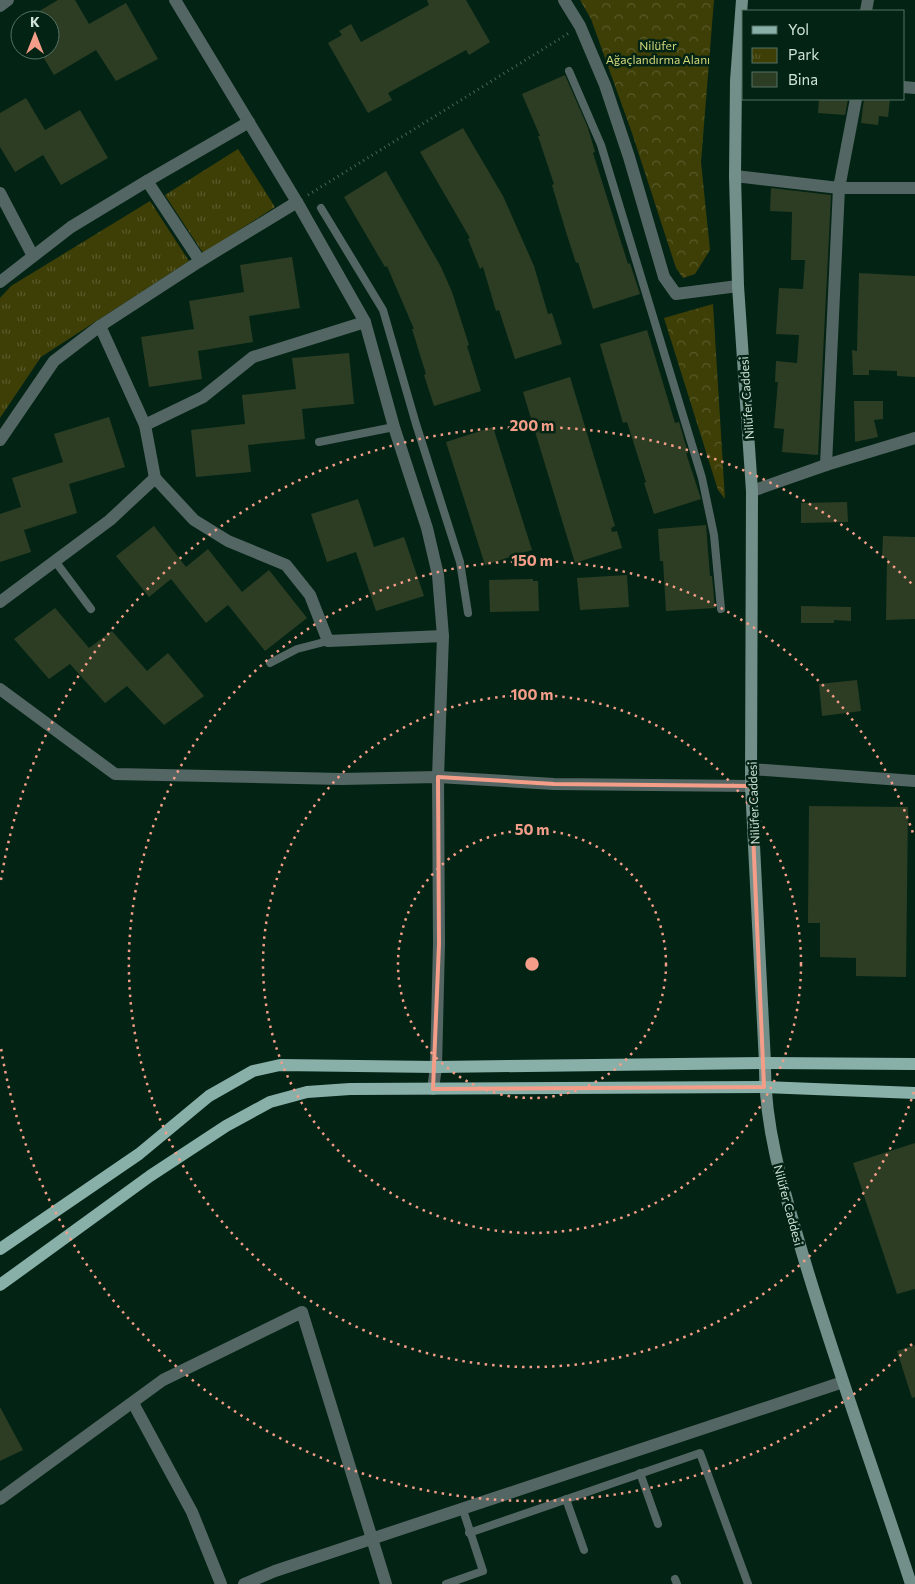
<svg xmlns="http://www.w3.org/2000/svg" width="915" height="1584" viewBox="0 0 915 1584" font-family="Commissioner,sans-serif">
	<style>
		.forest { fill: url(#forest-crowns) }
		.park { fill: url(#park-tufts) }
		.building { fill: #2d3d23 }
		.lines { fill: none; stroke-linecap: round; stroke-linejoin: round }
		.path { stroke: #496558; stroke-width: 3; stroke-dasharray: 1 4; stroke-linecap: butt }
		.lane { stroke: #546663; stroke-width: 8 }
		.street { stroke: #546663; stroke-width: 12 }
		.secondary { stroke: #728f8a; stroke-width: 12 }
		.primary { stroke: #89afa9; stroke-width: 12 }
		.marked { fill: none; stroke: #f49e89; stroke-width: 4; stroke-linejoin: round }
		.ring { fill: none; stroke: #f49e89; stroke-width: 2.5; stroke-dasharray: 2.5 5 }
		.labels { text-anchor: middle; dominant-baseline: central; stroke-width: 5; stroke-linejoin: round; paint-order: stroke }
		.park-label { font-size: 12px; fill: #d3d579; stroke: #032415 }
		.street-label { font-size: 12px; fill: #d0e3d8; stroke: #032415 }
		.centre { fill: #f49e89; stroke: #032415; stroke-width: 2.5 }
		.ring-label { font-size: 15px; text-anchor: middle; font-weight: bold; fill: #f49e89; stroke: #032415; stroke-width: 5; stroke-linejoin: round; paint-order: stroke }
	</style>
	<defs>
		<pattern id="forest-crowns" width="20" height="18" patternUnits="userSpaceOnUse" patternTransform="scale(1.25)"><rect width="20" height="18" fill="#3e3e07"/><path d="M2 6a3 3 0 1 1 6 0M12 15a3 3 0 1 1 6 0" fill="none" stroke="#595a2a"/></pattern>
		<pattern id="park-tufts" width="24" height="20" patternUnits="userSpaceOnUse" patternTransform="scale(1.25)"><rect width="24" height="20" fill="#3e3e07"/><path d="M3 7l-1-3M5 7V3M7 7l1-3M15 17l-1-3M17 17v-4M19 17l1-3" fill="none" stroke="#595a2a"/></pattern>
	</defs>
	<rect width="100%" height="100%" fill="#032415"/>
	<!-- forest -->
	<g class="forest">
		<polygon points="580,0 714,0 701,162 710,250 695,274 683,278 676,268 632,133 591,19"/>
		<polygon points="713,304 725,499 718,490 664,318"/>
	</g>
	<!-- park -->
	<g class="park">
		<polygon points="238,149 275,207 203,253 165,195"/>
		<polygon points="150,201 189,261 41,357 0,418 0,298 11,286"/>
	</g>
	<!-- building -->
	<g class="building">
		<polygon points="58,0 75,0 89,24 126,3 158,59 116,81 96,50 54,75 39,50 50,50 50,20 24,20"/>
		<polygon points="427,0 466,0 490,42 469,55 466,50 388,93 392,100 368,113 328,43 342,35 339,31 351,24 361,42 429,5"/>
		<polygon points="565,75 588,128 595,152 593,153 628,264 630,263 640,294 593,309 578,262 576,263 566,232 552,185 554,184 538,136 540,136 522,94"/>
		<polygon points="26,98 45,130 80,110 108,158 61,185 43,155 15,172 0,147 0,113"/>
		<polygon points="819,99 848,99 845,115 818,113"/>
		<polygon points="864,99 890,99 888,117 879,116 878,125 861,123"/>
		<polygon points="463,128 503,196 534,266 548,314 552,313 562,344 515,359 499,310 496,311 483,267 480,269 468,239 470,238 420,152"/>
		<polygon points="386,171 441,267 452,292 469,345 467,346 481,391 434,406 424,375 426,374 412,329 414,329 387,266 385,267 344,197"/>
		<polygon points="771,188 831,195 818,455 782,452 784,429 774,428 778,382 775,382 776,361 797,363 799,335 776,334 779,288 803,289 805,260 791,260 792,212 770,211"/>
		<polygon points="292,257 300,308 249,316 253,342 198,351 202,379 149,387 141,337 194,329 189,301 244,292 240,265"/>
		<polygon points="859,273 915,276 915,377 897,376 897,371 869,370 869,375 853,375 852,350 857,351"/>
		<polygon points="647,330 675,423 679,422 688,453 686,453 701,499 654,514 644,483 646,482 627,422 623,423 600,344"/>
		<polygon points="349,353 354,404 302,409 305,439 248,445 251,472 196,477 191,430 245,424 242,395 296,389 292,358"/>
		<polygon points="570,377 615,526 611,528 612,532 617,531 622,548 575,563 523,392"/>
		<polygon points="854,401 883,401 883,419 874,420 878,437 855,442"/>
		<polygon points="109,417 125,467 69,484 77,513 24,530 31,552 0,562 0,514 21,507 12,478 63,462 54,434"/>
		<polygon points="493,427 532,550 485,565 446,442"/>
		<polygon points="358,499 374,547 404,537 424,596 376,611 356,552 327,562 311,514"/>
		<polygon points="847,502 848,522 801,523 801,503"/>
		<polygon points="706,525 710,576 712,576 715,608 666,611 663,561 660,561 658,529"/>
		<polygon points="154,526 186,567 208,549 242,592 269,570 307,618 265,651 228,605 206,623 171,579 149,597 116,556"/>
		<polygon points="883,536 915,537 915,619 886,620 887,558 882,558"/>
		<polygon points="627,575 629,607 580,610 577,578"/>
		<polygon points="533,579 533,581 538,581 539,611 490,612 489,580"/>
		<polygon points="801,606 851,607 851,621 834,620 834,623 801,623"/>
		<polygon points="55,608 89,648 112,631 147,671 168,653 204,696 164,725 127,686 105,703 70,664 49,679 14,639"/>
		<polygon points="857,680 861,711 822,716 819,684"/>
		<polygon points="809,806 908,807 906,977 856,976 856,958 820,957 820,923 808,923"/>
		<polygon points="915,1143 915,1289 897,1294 853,1163"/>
		<polygon points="915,1345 915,1397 912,1398 897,1351"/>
		<polygon points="0,1407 23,1450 0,1461"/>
	</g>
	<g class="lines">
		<!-- path -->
		<polyline class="path" points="308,195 569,33"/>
		<!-- lane -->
		<g class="lane">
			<polyline points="569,71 601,145 702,478 714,535 721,609"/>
			<polyline points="321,208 383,310 416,424 460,562 468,613"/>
			<polyline points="319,442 394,427"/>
			<polyline points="55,561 91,609"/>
			<polyline points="270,663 297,649 328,641"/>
			<polyline points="640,1473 658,1524"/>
			<polyline points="566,1499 584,1550"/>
			<polyline points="469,1533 700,1453 748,1584"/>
			<polyline points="675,1579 677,1584"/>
			<polyline points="446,1584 483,1571 463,1510"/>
		</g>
		<!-- street -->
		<g class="street">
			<polyline points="175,0 297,202 365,322 394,427 427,528 438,575 443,636 438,777 439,944 436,1067 433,1089"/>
			<polyline points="564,0 580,26 605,85 629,157 664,277 676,294 738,286"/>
			<polyline points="0,6 8,0"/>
			<polyline points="866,11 868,0"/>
			<polyline points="904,87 915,88"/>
			<polyline points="735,176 839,188 915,188"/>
			<polyline points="0,193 33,256"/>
			<polyline points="200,261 297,202"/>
			<polyline points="0,282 71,227 147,181"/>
			<polyline points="145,425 203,397 253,357 365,322"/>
			<polyline points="0,440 54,361 100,326"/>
			<polyline points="826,465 839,188 856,99"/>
			<polyline points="155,478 145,425 100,326 200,261 147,181 249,122"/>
			<polyline points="752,491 826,465 915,438"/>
			<polyline points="0,602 110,520 155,478 194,520 228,541 286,565 310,595 328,641 443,636"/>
			<polyline points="0,689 115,774 341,779 438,777 554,784 751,786"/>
			<polyline points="751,769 915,781"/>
			<polyline points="133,1403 192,1512 221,1584"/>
			<polyline points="0,1499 163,1380 302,1312 386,1584"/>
			<polyline points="244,1584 275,1571 843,1382"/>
		</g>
		<!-- secondary -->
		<path class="secondary" d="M742,0L736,81L735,176L738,286L752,491L751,786L765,1063C764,1127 784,1191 802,1252C835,1364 875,1473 911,1584"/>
		<!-- primary -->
		<g class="primary">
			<polyline points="0,1249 139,1154 209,1096 253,1071 280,1065 436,1067 765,1063 915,1064"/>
			<polyline points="0,1285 150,1176 226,1126 270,1102 307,1092 350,1089 764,1087 915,1093"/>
		</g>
	</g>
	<!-- marked area -->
	<path class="marked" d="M438,777L554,784L751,786L764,1087L433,1089L439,944Z"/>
	<!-- distance rings -->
	<g class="ring">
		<circle cx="532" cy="964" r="134"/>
		<circle cx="532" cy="964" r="269"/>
		<path d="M914 1092A403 403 0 1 1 914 836"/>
		<path d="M912 1344A538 538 0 0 1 1 1048M1 880A538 538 0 0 1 912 584"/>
	</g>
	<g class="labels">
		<!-- park labels -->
		<g class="park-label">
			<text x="658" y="45">Nilüfer<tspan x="658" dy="14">Ağaçlandırma Alanı</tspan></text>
		</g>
		<!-- street labels -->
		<g class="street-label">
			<text transform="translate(746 398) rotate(-94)">Nilüfer Caddesi</text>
			<text transform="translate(753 803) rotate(-92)">Nilüfer Caddesi</text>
			<text transform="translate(789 1205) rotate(75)">Nilüfer Caddesi</text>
		</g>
	</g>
	<circle cx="532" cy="964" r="8" class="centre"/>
	<g class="ring-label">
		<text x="532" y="431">200 m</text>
		<text x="532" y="566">150 m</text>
		<text x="532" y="700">100 m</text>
		<text x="532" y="835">50 m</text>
	</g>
	<!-- legend -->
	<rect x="742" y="10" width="162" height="90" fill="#032415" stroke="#557063"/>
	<rect x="752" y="26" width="25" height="8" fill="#89afa9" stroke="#557063"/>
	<text x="788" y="35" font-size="15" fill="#d0e3d8">Yol</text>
	<rect x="752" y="48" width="25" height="15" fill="url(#park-tufts)" stroke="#557063"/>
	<text x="788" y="60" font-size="15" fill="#d0e3d8">Park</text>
	<rect x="752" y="72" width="25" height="15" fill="#2d3d23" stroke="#557063"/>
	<text x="788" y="85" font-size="15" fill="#d0e3d8">Bina</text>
	<!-- north arrow -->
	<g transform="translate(35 35)"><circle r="24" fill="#032415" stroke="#557063"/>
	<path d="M0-4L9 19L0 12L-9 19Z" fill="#f49e89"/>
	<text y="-8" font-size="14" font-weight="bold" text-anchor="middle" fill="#d0e3d8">K</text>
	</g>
</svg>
